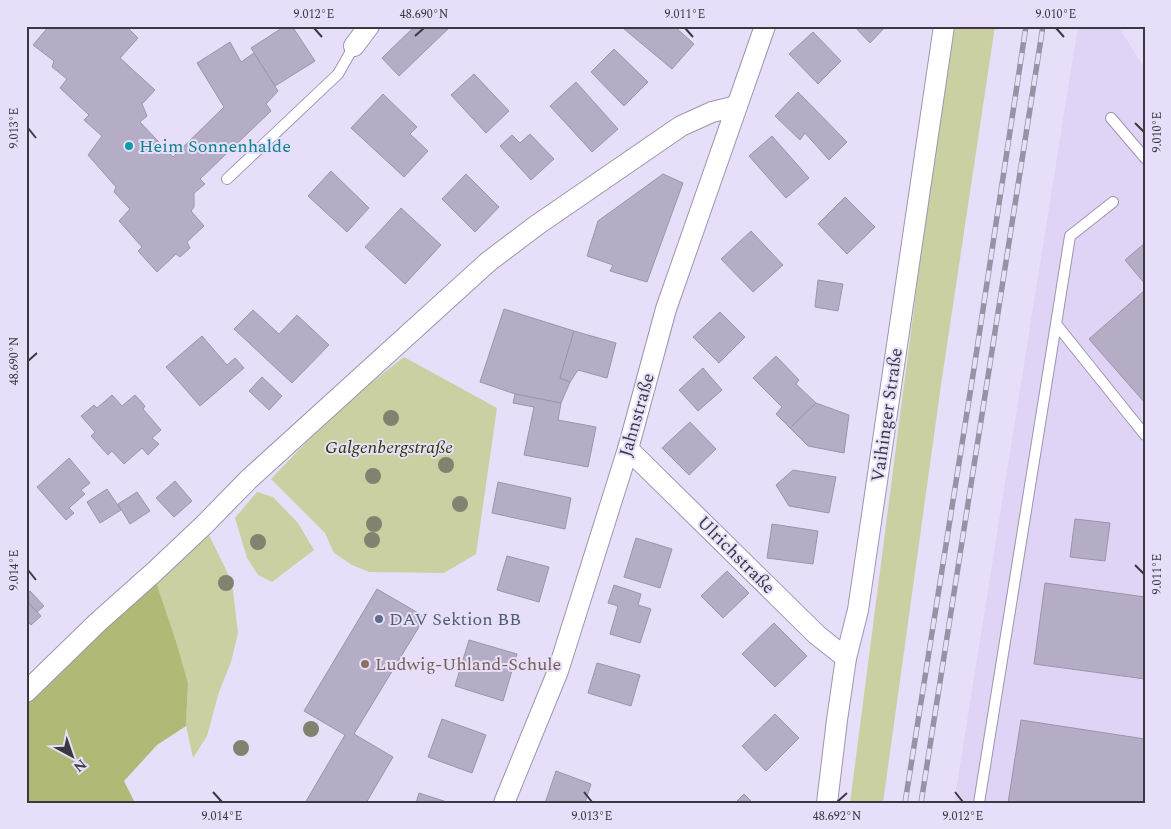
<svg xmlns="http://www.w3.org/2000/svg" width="1171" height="829" viewBox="0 0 1171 829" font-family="Spectral,serif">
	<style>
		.built { fill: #dfd4f5 }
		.green { fill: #cad0a1 }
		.forest { fill: #b1b976 }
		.building { fill: #b5acc5; stroke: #9c94ac }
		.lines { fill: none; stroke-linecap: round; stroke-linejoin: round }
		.service-casing { stroke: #9d95ad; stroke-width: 12 }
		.minor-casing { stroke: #9d95ad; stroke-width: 22 }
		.service { stroke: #fff; stroke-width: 10 }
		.minor { stroke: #fff; stroke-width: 20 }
		.rail-casing { stroke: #9892a5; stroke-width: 5.5 }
		.rail { stroke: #e7dff9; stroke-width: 4; stroke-dasharray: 11; stroke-linecap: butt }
		.tree { fill: #838270 }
		.ticks { fill: none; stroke: #3b3842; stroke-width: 2 }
		.culture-dot { fill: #0f9aa8; stroke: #e7dff9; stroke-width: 2 }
		.service-dot { fill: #5c6f8a; stroke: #e7dff9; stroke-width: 2 }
		.education-dot { fill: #8d6e63; stroke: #e7dff9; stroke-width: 2 }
		.labels { text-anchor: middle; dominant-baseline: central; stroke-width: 4; stroke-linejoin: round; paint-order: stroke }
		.culture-label { font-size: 18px; fill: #0d838f; stroke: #e7dff9; text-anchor: start }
		.street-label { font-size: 18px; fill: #3b3842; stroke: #e7dff9 }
		.park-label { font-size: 18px; font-style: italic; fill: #323600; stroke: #e7dff9 }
		.service-label { font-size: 18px; fill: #4e5e75; stroke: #e7dff9; text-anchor: start }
		.education-label { font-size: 18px; fill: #785e54; stroke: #e7dff9; text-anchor: start }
		.neatline { fill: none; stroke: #3b3842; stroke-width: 2 }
		.ticks-label { font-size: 12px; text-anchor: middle; fill: #3b3842 }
	</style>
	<rect width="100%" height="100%" fill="#e7dff9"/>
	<!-- built -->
	<polygon class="built" points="1078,26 1118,26 1145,69 1145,803 954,803"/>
	<!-- green -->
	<g class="green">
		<polygon points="955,26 995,26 941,385 883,803 850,803 936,138"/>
		<polygon points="404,357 497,408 476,554 444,573 369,572 352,565 334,553 325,533 271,479 337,410"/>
		<polygon points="257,492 273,497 298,523 314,550 272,582 258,575 247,558 235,518"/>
		<polygon points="204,525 232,582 238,633 231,662 219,692 207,736 193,758 186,726 188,683 176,641 153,573"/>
	</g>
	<!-- forest -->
	<polygon class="forest" points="153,573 176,641 188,683 186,726 157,745 124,781 135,803 26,803 26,692"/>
	<!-- building -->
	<g class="building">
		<polygon points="49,26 126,26 138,38 120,58 155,90 142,104 147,116 140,122 173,157 224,107 197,63 230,42 241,62 254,53 278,91 266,104 271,111 200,179 205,184 194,193 194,207 191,211 204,226 187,242 190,248 180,257 176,254 157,272 138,251 142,247 119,221 130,209 114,192 116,187 88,155 102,136 84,120 89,115 60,88 67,79 52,67 54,61 33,45"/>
		<polygon points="285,26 292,26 315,61 275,86 251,48"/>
		<polygon points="415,26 451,26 399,76 382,58"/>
		<polygon points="625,26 674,26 694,44 672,69 623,28"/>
		<polygon points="854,26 886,26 870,43"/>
		<polygon points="813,32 841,61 818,84 789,54"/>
		<polygon points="614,49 648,82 624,106 591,72"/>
		<polygon points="474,74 509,111 486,133 451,95"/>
		<polygon points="576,82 618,129 592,152 550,106"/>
		<polygon points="798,92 847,142 829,160 805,133 800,140 775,116"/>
		<polygon points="383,94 417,127 410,134 428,151 404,177 351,128"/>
		<polygon points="530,134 554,159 531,180 500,146 512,135 520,143"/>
		<polygon points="772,136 809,178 786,198 749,156"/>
		<polygon points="331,171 369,208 347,232 308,196"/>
		<polygon points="466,174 499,207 475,232 442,199"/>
		<polygon points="663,174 683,183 647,282 610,271 613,265 587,256 598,221"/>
		<polygon points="845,197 875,227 847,254 818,224"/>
		<polygon points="401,208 441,245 405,284 365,247"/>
		<polygon points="751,231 783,265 753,292 721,259"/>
		<polygon points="1145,243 1145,284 1125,260"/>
		<polygon points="818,280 843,284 838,311 815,307"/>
		<polygon points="1145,290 1145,403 1089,339"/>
		<polygon points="504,309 574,331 560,378 570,382 561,403 515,394 480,382"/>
		<polygon points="253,310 279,334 297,315 329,345 292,383 234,329"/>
		<polygon points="720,312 745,337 719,363 693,337"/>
		<polygon points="574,331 616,343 607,378 578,370 570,382 560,378"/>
		<polygon points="202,336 227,365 235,358 244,368 200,406 166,367"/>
		<polygon points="776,356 799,380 796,384 816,403 790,428 776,414 782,407 753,378"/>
		<polygon points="703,368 722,390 698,411 679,390"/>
		<polygon points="262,377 282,396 269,410 249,391"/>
		<polygon points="515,394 561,403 558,420 596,427 588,467 524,455 534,407 513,403"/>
		<polygon points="112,395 122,406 135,395 145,406 143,409 161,430 152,438 159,444 148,455 142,448 124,464 112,451 108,455 91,436 95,432 81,416 94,405 97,408"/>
		<polygon points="816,403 849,415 844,453 808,446 790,428"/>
		<polygon points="690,422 716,449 689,475 662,448"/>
		<polygon points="69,458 90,483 81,490 85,494 69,508 74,513 66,520 37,487"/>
		<polygon points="793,470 836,477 829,513 789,506 776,485"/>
		<polygon points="175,481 192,501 174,517 156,498"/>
		<polygon points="498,482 571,498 565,529 492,513"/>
		<polygon points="107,489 121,510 100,523 87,502"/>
		<polygon points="137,492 150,511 130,524 118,504"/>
		<polygon points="1075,519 1110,523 1105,561 1070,557"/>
		<polygon points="772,524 818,531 813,564 767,558"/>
		<polygon points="636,538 672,549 660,588 624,577"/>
		<polygon points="507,556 549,567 539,602 497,590"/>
		<polygon points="727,571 749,593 723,618 701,596"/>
		<polygon points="1045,583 1145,597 1145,679 1034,664"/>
		<polygon points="614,585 641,594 638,605 651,609 640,643 610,634 618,606 608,603"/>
		<polygon points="377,589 425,617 354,734 393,757 366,803 305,803 345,735 304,711"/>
		<polygon points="30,591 44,606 37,612 26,600 26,594"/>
		<polygon points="26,600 41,616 31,625 26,620"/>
		<polygon points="774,623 807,656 775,687 742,654"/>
		<polygon points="469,640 517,654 503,701 455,686"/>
		<polygon points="597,663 640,675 631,706 588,693"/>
		<polygon points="775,714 799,738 766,771 742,746"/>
		<polygon points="442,719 486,735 472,773 428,757"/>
		<polygon points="1021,720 1145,739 1145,803 1008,803"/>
		<polygon points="556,771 591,784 585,803 545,803"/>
		<polygon points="419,793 450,803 416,803"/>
		<polygon points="744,794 753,803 735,803"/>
	</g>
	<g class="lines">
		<!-- service casing -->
		<g class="service-casing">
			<g id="service">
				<polyline points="1111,118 1145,158"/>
				<polyline points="227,179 338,74 354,46"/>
				<polyline points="1056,324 1070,236 1113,202"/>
				<polyline points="979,803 1056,324 1145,435"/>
			</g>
		</g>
		<!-- minor casing -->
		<g class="minor-casing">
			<g id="minor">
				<polyline points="354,46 369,26"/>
				<polyline points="628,449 817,635 846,658"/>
				<polyline points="26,692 98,622 153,573 204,525 249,479 488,262 537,225 681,126 712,112 737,106"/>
				<polyline points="504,803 558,671 628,449 666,309 765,26"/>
				<polyline points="827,803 837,720 846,658 858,610 944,26"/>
			</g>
		</g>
		<!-- service -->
		<use href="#service" class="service"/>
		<!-- minor -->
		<use href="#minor" class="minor"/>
		<!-- rail casing -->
		<g class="rail-casing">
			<g id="rail">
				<polyline points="905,803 975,362 1026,26"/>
				<polyline points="921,803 1043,26"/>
			</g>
		</g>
		<!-- rail -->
		<use href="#rail" class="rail"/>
	</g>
	<!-- trees -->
	<g class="tree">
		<circle cx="391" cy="418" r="8"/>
		<circle cx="446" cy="465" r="8"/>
		<circle cx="373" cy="476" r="8"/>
		<circle cx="460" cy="504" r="8"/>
		<circle cx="374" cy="524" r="8"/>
		<circle cx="372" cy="540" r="8"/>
		<circle cx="258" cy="542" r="8"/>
		<circle cx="226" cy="583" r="8"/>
		<circle cx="311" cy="729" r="8"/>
		<circle cx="241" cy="748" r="8"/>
	</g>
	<!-- ticks -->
	<path class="ticks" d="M314,28L322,37M685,28L693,37M1056,28L1064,37M415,36L424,28M1135,123L1144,132M28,128L36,138M28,361L37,353M1135,565L1144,574M28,570L36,580M213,792L222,802M584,792L592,802M955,792L963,802M837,802L847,793"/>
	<!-- markers -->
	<circle class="culture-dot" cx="129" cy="146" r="5"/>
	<circle class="service-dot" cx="379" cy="619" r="5"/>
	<circle class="education-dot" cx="365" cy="664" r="5"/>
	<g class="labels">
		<!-- culture labels -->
		<g class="culture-label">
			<text x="139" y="146">Heim Sonnenhalde</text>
		</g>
		<!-- street labels -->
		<g class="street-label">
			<text transform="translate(637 415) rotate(-74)">Jahnstraße</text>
			<text transform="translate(887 415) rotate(-82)">Vaihinger Straße</text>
			<text transform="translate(736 555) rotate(45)">Ulrichstraße</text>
		</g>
		<!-- park labels -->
		<g class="park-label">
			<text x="389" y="447">Galgenbergstraße</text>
		</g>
		<!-- service labels -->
		<g class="service-label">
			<text x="389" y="619">DAV Sektion BB</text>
		</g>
		<!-- education labels -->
		<g class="education-label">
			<text x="375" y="664">Ludwig-Uhland-Schule</text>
		</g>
	</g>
	<!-- border -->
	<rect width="1171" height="829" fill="none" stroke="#e7dff9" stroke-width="55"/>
	<!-- north arrow -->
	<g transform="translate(72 756) rotate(140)" stroke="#e7dff9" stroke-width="4" paint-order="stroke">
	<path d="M0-4L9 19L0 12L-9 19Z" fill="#3b3842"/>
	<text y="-8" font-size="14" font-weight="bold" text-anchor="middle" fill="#3b3842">N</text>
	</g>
	<rect x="28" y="28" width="1116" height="774" class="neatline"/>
	<g class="ticks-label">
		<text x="314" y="18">9.012°E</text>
		<text x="424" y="18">48.690°N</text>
		<text x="685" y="18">9.011°E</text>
		<text x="1056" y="18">9.010°E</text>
		<text transform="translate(14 128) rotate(-90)" y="4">9.013°E</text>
		<text transform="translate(1157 132) rotate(-90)" y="4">9.010°E</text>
		<text transform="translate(14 361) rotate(-90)" y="4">48.690°N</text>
		<text transform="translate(14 570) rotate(-90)" y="4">9.014°E</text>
		<text transform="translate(1157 574) rotate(-90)" y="4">9.011°E</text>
		<text x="222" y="820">9.014°E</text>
		<text x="592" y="820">9.013°E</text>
		<text x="837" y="820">48.692°N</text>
		<text x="963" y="820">9.012°E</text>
	</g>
</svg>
